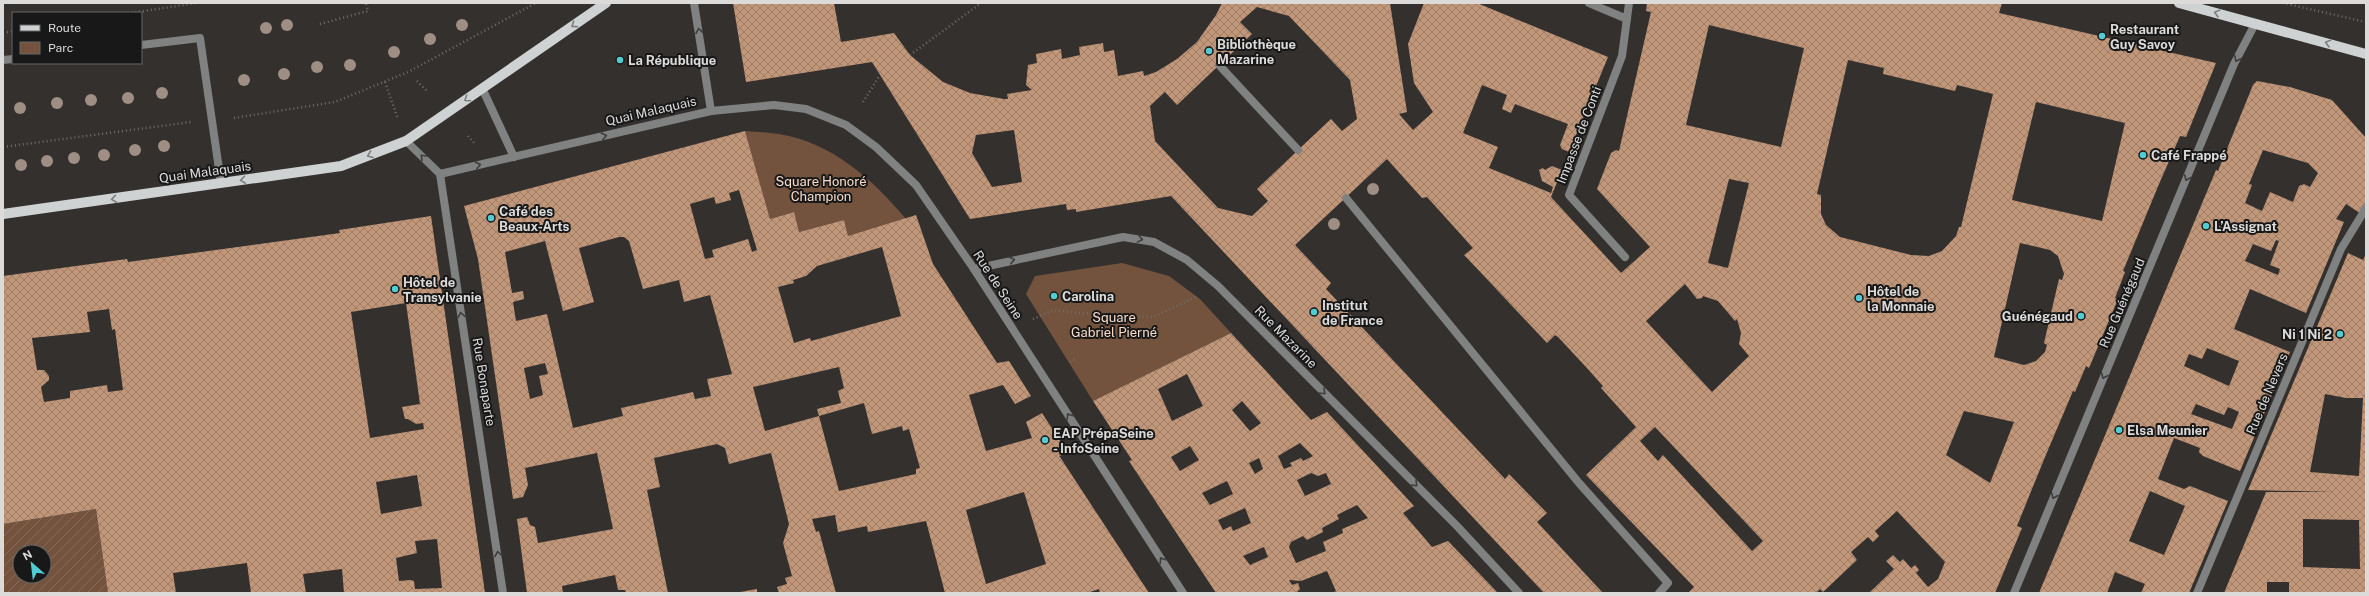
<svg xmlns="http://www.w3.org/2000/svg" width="2369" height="596" viewBox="0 0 2369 596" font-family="'Public Sans',sans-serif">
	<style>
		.park { fill: #73533d }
		.garden { fill: url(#garden-furrows); fill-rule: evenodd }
		.building { fill: url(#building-cross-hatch); fill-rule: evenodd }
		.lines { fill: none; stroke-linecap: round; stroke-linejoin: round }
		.path { stroke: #706e6c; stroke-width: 2.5; stroke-dasharray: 1 3; stroke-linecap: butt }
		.service { stroke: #808181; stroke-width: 8 }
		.minor { stroke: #808181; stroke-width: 8 }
		.tertiary { stroke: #808181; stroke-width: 8 }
		.primary { stroke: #cfd2d3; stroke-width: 10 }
		.tree { fill: #9f8e83 }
		.oneway { stroke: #7d7e7f }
		.oneway2 { stroke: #3d3d3d }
		.poi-dot { fill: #51ccd2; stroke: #191818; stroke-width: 1.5 }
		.labels { text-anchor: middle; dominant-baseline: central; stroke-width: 4; stroke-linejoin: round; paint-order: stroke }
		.poi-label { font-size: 13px; font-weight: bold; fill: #dcdbda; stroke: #191818; text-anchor: start }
		.street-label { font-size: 13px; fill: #dcdbda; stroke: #191818 }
		.park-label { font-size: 13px; fill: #f7dbc9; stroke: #191818 }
	</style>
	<defs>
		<pattern id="garden-furrows" width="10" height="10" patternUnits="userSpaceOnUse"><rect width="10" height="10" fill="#73533d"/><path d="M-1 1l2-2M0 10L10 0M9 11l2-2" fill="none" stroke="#866b58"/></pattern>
		<pattern id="building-cross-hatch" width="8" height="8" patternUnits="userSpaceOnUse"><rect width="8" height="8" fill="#c29678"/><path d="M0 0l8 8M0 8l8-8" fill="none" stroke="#9c7d68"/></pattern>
	</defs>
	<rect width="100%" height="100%" fill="#33302e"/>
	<!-- park -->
	<g class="park">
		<path d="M745,131C756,132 768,132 779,134C833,143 872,179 906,219L848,236L844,220L799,232L793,212L770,219Z"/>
		<polygon points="1122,263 1169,276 1200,299 1231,333 1093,401 1026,294 1035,276"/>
	</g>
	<!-- garden -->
	<path class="garden" d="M96,509L108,593H3V524ZM20,552H44V576H20Z"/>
	<!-- building -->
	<g class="building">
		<path d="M733,3H834L841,42L894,33L910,55L943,82L970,93L1004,99H1008L1007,94L1032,90L1026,85L1028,65L1037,63L1036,54L1061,49L1062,59L1080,55L1079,47L1103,43L1104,52L1114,50L1118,76L1143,71L1144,76L1156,72L1177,59L1197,42L1216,15L1222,3H1390L1407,112L1399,114L1413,130L1433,112L1414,83L1408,44L1424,3H1477L1608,57L1569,152L1562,149L1560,145L1568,124L1515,104L1511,113L1502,109L1507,95L1482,85L1463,133L1498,147L1489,168L1551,193L1553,187L1542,181L1539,170L1543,168L1545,170L1552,166L1562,170L1551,197L1621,273L1650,247L1597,189L1611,153L1616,150L1619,151L1651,12L1646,11L1647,3H2002L1999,13L2216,63L2186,137L2180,136L2159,184L2123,271L2125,272L2115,298L2118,299L2089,368L2086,366L2075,392L2073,391L2045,457L2017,526L2022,528L1995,593H1869L1894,569L1886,561L1893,555L1900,562L1903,559L1911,568L1915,565L1919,570L1916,573L1928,587L1938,579L1945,562L1897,511L1875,531L1879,536L1873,542L1868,537L1851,552L1857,560L1823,592L1820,589L1816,593H1688L1694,587L1586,475L1636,427L1601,388L1603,386L1586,367L1558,337L1555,335L1547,343L1467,258L1464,255L1473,248L1427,197L1422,198L1387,159L1295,245L1331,283L1326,289L1505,479L1509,474L1547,513L1537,522L1603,593H1544L1171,196L1076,212V209L1067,210L1066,204L970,219L872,62L746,82ZM1257,7L1289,16L1350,80L1357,119L1342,131L1331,119L1298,150L1257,189L1268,201L1252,216L1218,208L1155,141L1150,106L1165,92L1177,105L1252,34L1240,22ZM1709,25L1804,48L1781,147L1686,125ZM1848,60L1884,68L1883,74L1955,91L1957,85L1993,94L1961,227H1959L1956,236L1942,251L1929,256L1911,255L1840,237L1826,225L1821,214V195L1817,194ZM2036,102L2125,123L2102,221L2012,200ZM1014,130L1022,182L992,187L972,153L976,135ZM1729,179L1749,183L1728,268L1708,263ZM2020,243L2050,250L2058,256L2064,274L2062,280L2059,279L2044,343L2047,345L2045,352L2036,361L2024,365L1994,357ZM1685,284L1697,299L1702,298L1703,296L1718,301L1735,321L1737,319L1741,333L1739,344L1749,356L1712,392L1646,321ZM1964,411L2014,422L1990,483L1946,455ZM1655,427L1763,541L1752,551L1663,455L1658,461L1640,441Z"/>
		<path d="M2257,81L2290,87L2332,100L2366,138V217L2346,204L2336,219L2344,222L2306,313L2250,289L2234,329L2290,352L2240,471L2203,456L2199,452L2200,448L2174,438L2158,479L2184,489L2190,486L2228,501L2189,593H2141L2145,584L2115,572L2107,593H2039L2216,170L2218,171L2253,85ZM2263,150L2308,163L2318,173L2310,187L2304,184L2299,186L2293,202L2270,192L2262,211L2245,203L2252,185L2249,184ZM2276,240L2279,241L2270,265L2280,269L2278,275L2245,261L2253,244L2271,251ZM2207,348L2239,361L2229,386L2184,366L2189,354L2202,359ZM2196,404L2224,415L2228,407L2239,412L2232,429L2191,414ZM2150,491L2185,506L2164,555L2129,541Z"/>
		<path d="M745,131L770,219L794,212L799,232L844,220L848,236L916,215L933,264L997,363L1009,361L1031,396L1015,404L1003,385L969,395L986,451L1032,438L1026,422L1042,413L1068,453L1059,456L1060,457L1149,593H1100L1099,589L1087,593H945L926,521L868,532L867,526L838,532L835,515L812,519L816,532L819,531L836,593H779L777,587L787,584L785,578L792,576L783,543L789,524L771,453L729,464L725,448L717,444L654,458L660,487L647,490L668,593H626L625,590H618L615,575L562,586L563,593H527L517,519L527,517L530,525L535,527L538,543L613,529L597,453L525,468L528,485L523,497L513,499L478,259L464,206ZM739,190L757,250L752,252L748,239L712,250L714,257L705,259L690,204L714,197L716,204L731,200L729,193ZM619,237H624L629,241L643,289L679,280L684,302L710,295L732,374L707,379L711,396L695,399L693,392L621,408L623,416L573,428L547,314L516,321L513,302L524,299L523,291L512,293L505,252L545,241L563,311L594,302L579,248ZM882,247L901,316L811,341L810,338L794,343L778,287L794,283L793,280L806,276L817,266ZM545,363L548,374L539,376L543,395L530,399L524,368ZM839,367L844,388L838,391L841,403L817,409L819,416L864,403L872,434L902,426L903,431L909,429L920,468L916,469V474L839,491L819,416L765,431L753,387ZM1024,492L1046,564L986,584L966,510Z"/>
		<path d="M431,216L485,593H344L342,569L303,574L306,593H251L247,563L173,573L176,593H108L96,509L3,524V276L127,259L128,262L340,233L339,230ZM406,303L420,404L402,407L405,419H408L416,424L423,423L424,429L370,438L351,312ZM109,309L112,330L115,329L123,390L108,392L107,385L70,391V398L44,402L41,387L49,380V376L44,370H37L32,338L90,332L87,312ZM417,475L422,506L381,514L376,482ZM437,539L442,588L415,589L414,581L411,580L399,581L396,558L417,553L415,541Z"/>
		<path d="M2348,253L2363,260L2366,254V593H2289V582H2267V593H2224L2266,492H2335L2248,490ZM2325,394L2346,398H2363L2359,476L2310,472ZM2303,519L2359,520L2360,569L2303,567Z"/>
		<path d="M1231,333L1311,420L1327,412L1366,454L1414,506L1403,513L1432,547L1448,541L1498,593H1332L1336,591L1327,571L1301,581L1289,580L1292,585L1298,583L1300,589L1296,593H1216L1129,461L1132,460L1093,401ZM1187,374L1203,406L1172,421L1158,389ZM1242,401L1261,423L1250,431L1232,410ZM1300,443L1313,456L1303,461L1301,458L1290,463L1292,466L1284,469L1278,456ZM1190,446L1199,460L1180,471L1171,457ZM1259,458L1263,469L1255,474L1249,463ZM1311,473L1318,476L1326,473L1331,484L1305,496L1297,480ZM1227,481L1233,494L1210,505L1202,493ZM1357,505L1368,518L1342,529L1343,533L1323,542L1326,551L1296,563L1289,547L1291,542L1303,536L1307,540L1323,532L1322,528L1339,519L1337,515ZM1245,508L1251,523L1233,531L1231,526L1223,530L1218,520ZM1264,547L1268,557L1250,565L1243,556Z"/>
		<polygon points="757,589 757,593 740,593 740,592"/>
	</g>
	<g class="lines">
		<!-- path -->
		<g class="path">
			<polyline points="2283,3 2366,22"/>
			<polyline points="131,13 197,3"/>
			<polyline points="320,24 368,11 366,3"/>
			<polyline points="3,33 13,31"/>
			<polyline points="910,55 981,3"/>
			<polyline points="417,81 427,91"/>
			<polyline points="385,82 398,119"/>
			<polyline points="863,102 880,75"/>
			<polyline points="234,118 335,102 408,72 536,3"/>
			<polyline points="468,136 475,144"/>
			<polyline points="3,147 191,122"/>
			<polyline points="1033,319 1054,310 1078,313 1153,317 1196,297"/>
			<polyline points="1070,362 1077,358"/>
		</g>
		<!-- service -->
		<g class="service">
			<polyline points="1589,3 1627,19"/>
			<polyline points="141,45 200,38 221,183"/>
			<polyline points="3,60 13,59"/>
			<polyline points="1219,65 1298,150"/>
			<polyline points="1346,198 1579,483 1668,583 1659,593"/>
			<polyline points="1625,257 1569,195 1622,56 1629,3"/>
		</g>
		<!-- minor -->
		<g class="minor">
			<polyline points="694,3 711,111"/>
			<polyline points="482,88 514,157"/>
			<polyline points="440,174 711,111 774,105 806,109 846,125 876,147 916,185 974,269 1183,593"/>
			<polyline points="974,269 1123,237 1154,242 1187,260 1218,286 1457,526 1519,593"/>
			<polyline points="2014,593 2234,64 2255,24"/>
			<polyline points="2197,593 2341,249 2366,208"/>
		</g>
		<!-- tertiary -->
		<polyline class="tertiary" points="406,141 440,174 503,593"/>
		<!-- primary -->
		<g class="primary">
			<polyline points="2179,3 2366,54"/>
			<polyline points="3,214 341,166 406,141 606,3"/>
		</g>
	</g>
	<!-- trees -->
	<g class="tree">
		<circle cx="287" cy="25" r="6"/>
		<circle cx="462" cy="25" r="6"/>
		<circle cx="266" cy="28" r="6"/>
		<circle cx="430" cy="39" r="6"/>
		<circle cx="394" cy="52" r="6"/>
		<circle cx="350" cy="65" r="6"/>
		<circle cx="317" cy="67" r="6"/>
		<circle cx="284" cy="74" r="6"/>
		<circle cx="244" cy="80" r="6"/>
		<circle cx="162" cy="93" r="6"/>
		<circle cx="128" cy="98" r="6"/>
		<circle cx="91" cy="100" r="6"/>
		<circle cx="57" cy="103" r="6"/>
		<circle cx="20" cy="108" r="6"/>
		<circle cx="164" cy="146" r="6"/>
		<circle cx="135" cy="150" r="6"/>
		<circle cx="104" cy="155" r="6"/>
		<circle cx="74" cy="158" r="6"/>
		<circle cx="47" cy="161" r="6"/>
		<circle cx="21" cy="165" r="6"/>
		<circle cx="1373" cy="189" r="6"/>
		<circle cx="1334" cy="224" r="6"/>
	</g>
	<!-- one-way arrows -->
	<defs><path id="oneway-chevron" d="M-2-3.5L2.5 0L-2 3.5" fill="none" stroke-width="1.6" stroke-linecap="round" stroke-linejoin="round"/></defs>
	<g class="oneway">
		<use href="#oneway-chevron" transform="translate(2217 13) rotate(-165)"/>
		<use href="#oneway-chevron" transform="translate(574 25) rotate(146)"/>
		<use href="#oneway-chevron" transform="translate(2328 43) rotate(-165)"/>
		<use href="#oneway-chevron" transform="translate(467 99) rotate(145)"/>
		<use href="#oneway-chevron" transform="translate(370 155) rotate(159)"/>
		<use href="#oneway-chevron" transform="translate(243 180) rotate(172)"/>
		<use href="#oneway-chevron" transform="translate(114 199) rotate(172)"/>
	</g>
	<g class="oneway2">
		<use href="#oneway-chevron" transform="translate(699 31) rotate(-99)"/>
		<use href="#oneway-chevron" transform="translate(2237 59) rotate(116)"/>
		<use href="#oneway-chevron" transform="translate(604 136) rotate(-13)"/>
		<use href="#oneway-chevron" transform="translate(423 157) rotate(-135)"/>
		<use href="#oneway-chevron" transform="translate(478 165) rotate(-13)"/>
		<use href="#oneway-chevron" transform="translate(2187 178) rotate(113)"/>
		<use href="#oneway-chevron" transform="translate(1140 239) rotate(10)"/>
		<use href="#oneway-chevron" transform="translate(1012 260) rotate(-12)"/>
		<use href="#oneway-chevron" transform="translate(461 315) rotate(-99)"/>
		<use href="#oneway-chevron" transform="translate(2104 376) rotate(113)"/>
		<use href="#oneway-chevron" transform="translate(1323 392) rotate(45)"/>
		<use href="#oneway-chevron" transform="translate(1069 416) rotate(-123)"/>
		<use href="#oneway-chevron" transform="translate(1415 484) rotate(45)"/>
		<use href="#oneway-chevron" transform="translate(2054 496) rotate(113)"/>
		<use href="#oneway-chevron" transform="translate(498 554) rotate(-99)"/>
		<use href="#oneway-chevron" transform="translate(1162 560) rotate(-123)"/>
	</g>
	<!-- markers -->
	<g class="poi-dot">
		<circle cx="2102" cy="36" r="4"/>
		<circle cx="1209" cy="51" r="4"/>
		<circle cx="620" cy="60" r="4"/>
		<circle cx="2143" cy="155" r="4"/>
		<circle cx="491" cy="218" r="4"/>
		<circle cx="2206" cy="226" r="4"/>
		<circle cx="395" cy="289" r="4"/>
		<circle cx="1054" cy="296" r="4"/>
		<circle cx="1859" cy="298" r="4"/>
		<circle cx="1314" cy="312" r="4"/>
		<circle cx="2081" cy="316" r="4"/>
		<circle cx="2340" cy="334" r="4"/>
		<circle cx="2119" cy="430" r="4"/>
		<circle cx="1045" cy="440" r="4"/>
	</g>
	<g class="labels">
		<!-- poi labels -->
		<g class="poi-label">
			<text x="2110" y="29">Restaurant<tspan x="2110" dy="15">Guy Savoy</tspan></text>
			<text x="1217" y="44">Bibliothèque<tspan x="1217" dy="15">Mazarine</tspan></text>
			<text x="628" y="60">La République</text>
			<text x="2151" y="155">Café Frappé</text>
			<text x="499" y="211">Café des<tspan x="499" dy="15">Beaux-Arts</tspan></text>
			<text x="2214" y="226">L’Assignat</text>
			<text x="403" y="282">Hôtel de<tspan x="403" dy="15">Transylvanie</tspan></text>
			<text x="1867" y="291">Hôtel de<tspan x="1867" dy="15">la Monnaie</tspan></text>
			<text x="1062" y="296">Carolina</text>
			<text x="1322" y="305">Institut<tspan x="1322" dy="15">de France</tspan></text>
			<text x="2073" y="316" text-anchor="end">Guénégaud</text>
			<text x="2332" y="334" text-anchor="end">Ni 1 Ni 2</text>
			<text x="2127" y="430">Elsa Meunier</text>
			<text x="1053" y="433">EAP PrépaSeine<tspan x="1053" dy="15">- InfoSeine</tspan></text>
		</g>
		<!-- street labels -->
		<g class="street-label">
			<text transform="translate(651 111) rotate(-13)">Quai Malaquais</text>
			<text transform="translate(1579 135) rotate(-69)">Impasse de Conti</text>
			<text transform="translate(205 172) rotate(-8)">Quai Malaquais</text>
			<text transform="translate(998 285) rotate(57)">Rue de Seine</text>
			<text transform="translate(2122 303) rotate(-67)">Rue Guénégaud</text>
			<text transform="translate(1286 337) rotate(45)">Rue Mazarine</text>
			<text transform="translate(484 382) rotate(81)">Rue Bonaparte</text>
			<text transform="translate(2267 394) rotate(-67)">Rue de Nevers</text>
		</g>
		<!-- park labels -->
		<g class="park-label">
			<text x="821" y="181">Square Honoré<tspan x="821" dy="15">Champion</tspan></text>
			<text x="1114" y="317">Square<tspan x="1114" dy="15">Gabriel Pierné</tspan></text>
		</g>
	</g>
	<!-- border -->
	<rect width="2369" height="596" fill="none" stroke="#dcdbda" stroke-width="8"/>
	<!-- legend -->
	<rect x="12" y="12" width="130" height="52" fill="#191818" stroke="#676666"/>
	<rect x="20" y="25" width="20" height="6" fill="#cfd2d3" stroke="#676666"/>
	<text x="48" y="32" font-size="12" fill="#dcdbda">Route</text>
	<rect x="20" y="42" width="20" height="12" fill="#73533d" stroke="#676666"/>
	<text x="48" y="52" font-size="12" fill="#dcdbda">Parc</text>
	<!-- north arrow -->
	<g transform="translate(32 564) rotate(332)"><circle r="19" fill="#191818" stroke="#676666"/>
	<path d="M0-3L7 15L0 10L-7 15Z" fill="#51ccd2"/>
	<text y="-6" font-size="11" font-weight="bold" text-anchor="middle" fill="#dcdbda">N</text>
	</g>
</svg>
